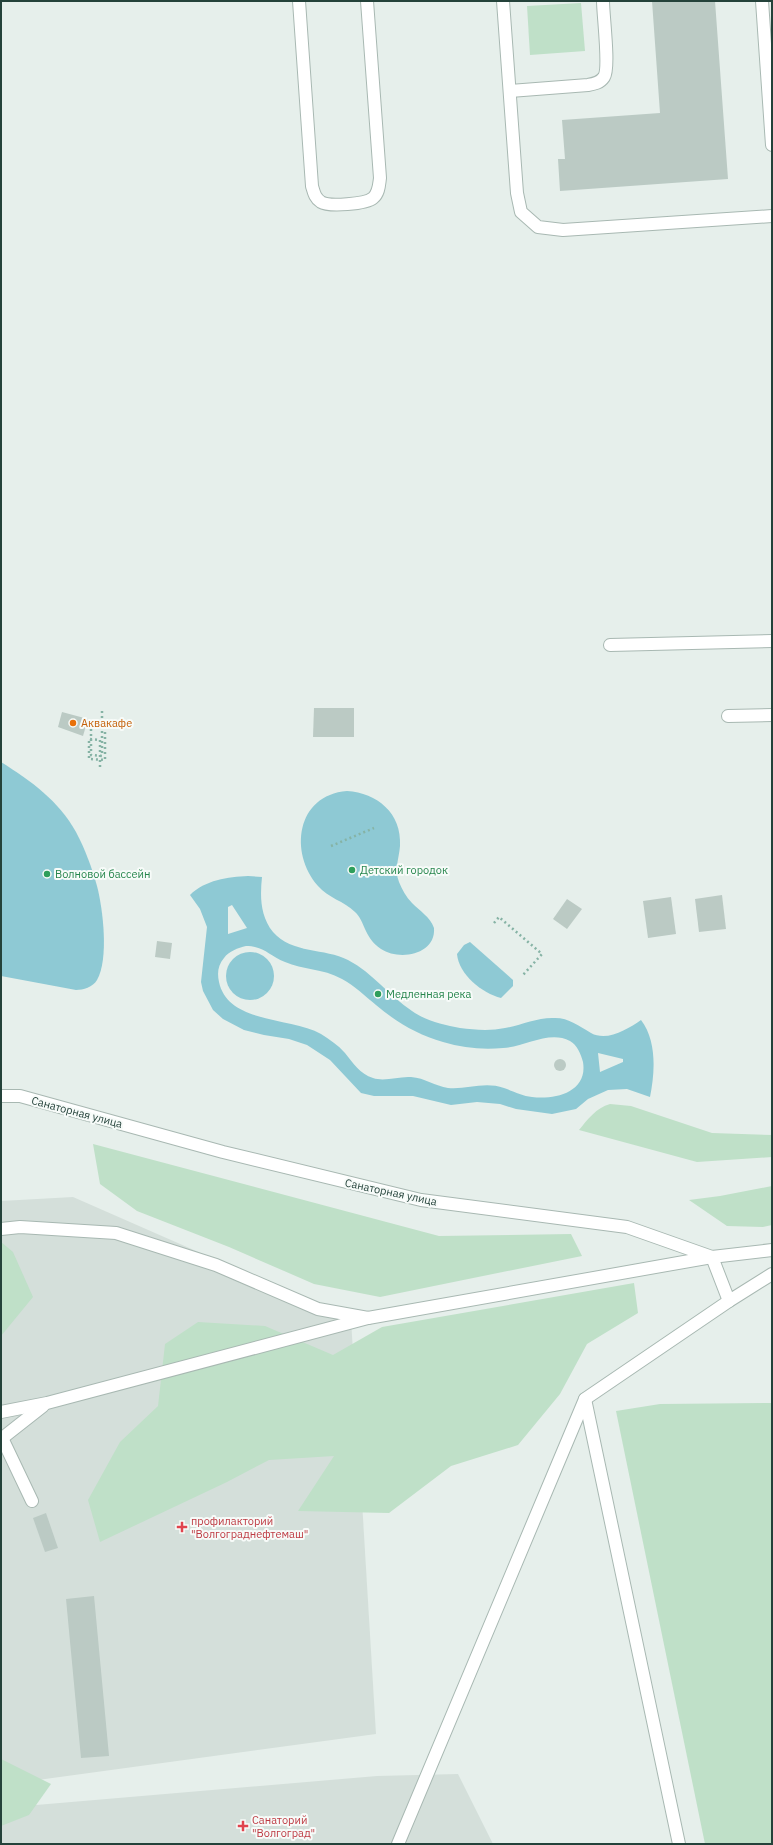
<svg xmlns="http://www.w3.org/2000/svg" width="773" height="1845" viewBox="0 0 773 1845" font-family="'IBM Plex Sans',sans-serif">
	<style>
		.built { fill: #d4dfda }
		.green { fill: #bfe0c8 }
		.water { fill: #8ec9d4; fill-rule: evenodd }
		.building { fill: #bbcac4 }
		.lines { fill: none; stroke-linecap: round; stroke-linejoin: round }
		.service-casing { stroke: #a8b8b2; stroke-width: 14 }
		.minor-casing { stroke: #a8b8b2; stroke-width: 14 }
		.path { stroke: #86b3a5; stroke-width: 2.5; stroke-dasharray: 2 3; stroke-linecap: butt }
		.service { stroke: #fff; stroke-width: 12 }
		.minor { stroke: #fff; stroke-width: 12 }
		.food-dot { fill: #e8710a; stroke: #f7fbf9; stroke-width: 1.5 }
		.leisure-dot { fill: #2e9e5b; stroke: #f7fbf9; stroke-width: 1.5 }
		.health-dot { fill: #e0444e; stroke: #f7fbf9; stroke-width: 1.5 }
		.labels { text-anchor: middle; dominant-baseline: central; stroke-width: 4; stroke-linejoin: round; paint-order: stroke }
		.food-label { font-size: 11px; fill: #c56008; stroke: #f7fbf9; text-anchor: start }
		.leisure-label { font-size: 11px; fill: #27864d; stroke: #f7fbf9; text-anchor: start }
		.street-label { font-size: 11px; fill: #24423a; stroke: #f7fbf9 }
		.health-label { font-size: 11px; fill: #be3a42; stroke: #f7fbf9; text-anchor: start }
	</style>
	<rect width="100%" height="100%" fill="#e6efeb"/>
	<!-- built -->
	<g class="built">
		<polygon points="73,1197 351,1319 376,1734 1,1785 1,1201"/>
		<polygon points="458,1774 493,1844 1,1844 1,1808 377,1776"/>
	</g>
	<!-- green -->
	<g class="green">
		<polygon points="581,3 585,51 530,55 527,6"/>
		<path d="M610,1104L631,1106L712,1133L772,1135V1157L697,1162L579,1130C588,1119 596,1108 610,1104Z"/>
		<polygon points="93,1144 439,1236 571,1234 582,1256 380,1297 314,1284 229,1247 137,1211 100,1184"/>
		<polygon points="772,1186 772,1225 763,1227 727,1226 689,1200 720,1196"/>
		<polygon points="1,1242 13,1252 33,1297 1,1336"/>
		<polygon points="634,1283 638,1313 587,1344 560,1394 518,1445 451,1466 389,1513 298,1511 334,1456 269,1460 227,1482 100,1542 88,1500 120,1442 158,1406 165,1344 198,1322 265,1326 333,1355 382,1327"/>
		<polygon points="772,1403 772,1844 705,1844 616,1411 660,1404"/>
		<polygon points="1,1759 51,1784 29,1815 1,1826"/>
	</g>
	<!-- water -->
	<g class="water">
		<path d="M1,762C31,781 58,800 76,832C85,849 92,868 97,886C103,909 109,959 97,980C93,987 83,990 76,990L1,976Z"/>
		<path d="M347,791C377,793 402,813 400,846C399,859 394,869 399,882C402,889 406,897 412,903C420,911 430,917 434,928C436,955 399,961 381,949C364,938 365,921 355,912C344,901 328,898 318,886C289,853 296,795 347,791Z"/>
		<path d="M248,876L262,877C260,896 260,916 273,932C292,954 325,948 348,960C373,973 389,996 412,1011C426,1021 444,1025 460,1028C475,1030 491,1031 505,1028C522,1025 538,1017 555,1018C569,1018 579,1026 591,1033C607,1042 628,1029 641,1020C657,1041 655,1072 650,1097L627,1089L608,1090L588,1099L576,1109L552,1114L516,1109L500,1104L477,1102L451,1105L413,1096H374L361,1093L330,1060L307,1045L289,1039L264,1035L244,1030L223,1019L213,1010L203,991L201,982L207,927L200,909L190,895C205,880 228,877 248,876ZM232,905L247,928L228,934V907ZM246,946C265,946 269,956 285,962C303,970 322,968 342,979C355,986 365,996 376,1005C396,1022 418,1035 443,1042C463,1048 483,1050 503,1048C525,1047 549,1030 570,1041C577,1045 581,1054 583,1062C588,1092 555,1100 532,1097C522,1096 513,1091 504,1088C484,1081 466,1090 448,1088C435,1086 425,1078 411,1077C399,1076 385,1082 373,1078C360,1074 353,1063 345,1053C338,1045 329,1039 321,1034C291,1017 228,1024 219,982C217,973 218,965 224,958C229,951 238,948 246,946ZM598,1053L623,1059V1062L600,1072Z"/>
		<path d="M470,942L513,980V986L501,998C482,993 459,975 457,954L464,945Z"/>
		<circle cx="250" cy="976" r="24"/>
	</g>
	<!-- building -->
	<g class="building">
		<polygon points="652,1 715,1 728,179 560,191 558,159 565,159 562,120 660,113"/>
		<polygon points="314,708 354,708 354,737 313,737"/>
		<polygon points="62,712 88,719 83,736 58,727"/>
		<polygon points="722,895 726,929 699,932 695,899"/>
		<polygon points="671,897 676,934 648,938 643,901"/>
		<polygon points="567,899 582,909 567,929 553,919"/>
		<polygon points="157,941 172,943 170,959 155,957"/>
		<circle cx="560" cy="1065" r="6"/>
		<polygon points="46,1513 58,1548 45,1552 33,1518"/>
		<polygon points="94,1596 109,1756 81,1758 66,1599"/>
	</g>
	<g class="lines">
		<!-- service casing -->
		<g class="service-casing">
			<g id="service">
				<path d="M299,1L312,186C314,193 315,198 321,202C329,207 366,204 373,198C379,193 379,185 380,178L367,1"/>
				<polyline points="503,1 517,193 521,212 538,227 563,230 772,216"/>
				<polyline points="762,1 772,145"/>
				<path d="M510,91L588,85C594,84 600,83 604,77C610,68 603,15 603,1"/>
				<polyline points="610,645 772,641"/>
				<polyline points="728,716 772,715"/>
				<polyline points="1,1412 47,1403 368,1318"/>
				<polyline points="2,1438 32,1501"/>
				<polyline points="1,1439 43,1406"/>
			</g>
		</g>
		<!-- minor casing -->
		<g class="minor-casing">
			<g id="minor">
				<polyline points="1,1096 20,1096 223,1152 421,1200 627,1227 712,1257 729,1301 772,1274"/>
				<polyline points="1,1229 20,1227 116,1233 216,1265 318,1309 368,1318 712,1257 772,1250"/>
				<polyline points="585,1399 679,1844"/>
				<polyline points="398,1844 585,1399 729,1301"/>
			</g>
		</g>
		<!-- path -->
		<g class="path">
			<polyline points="100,767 100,740 89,739 89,759 105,760 105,726 91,726 91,755 102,756 102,708"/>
			<polyline points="331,846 374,828"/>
			<polyline points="494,923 499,917 542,954 523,975"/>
		</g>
		<!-- service -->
		<use href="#service" class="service"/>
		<!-- minor -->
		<use href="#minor" class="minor"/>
	</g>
	<!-- markers -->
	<circle class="food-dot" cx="73" cy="723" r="4"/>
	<g class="leisure-dot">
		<circle cx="352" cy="870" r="4"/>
		<circle cx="47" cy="874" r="4"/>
		<circle cx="378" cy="994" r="4"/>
	</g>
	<g class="health-dot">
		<path d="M180 1521h4v4h4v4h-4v4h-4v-4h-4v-4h4z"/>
		<path d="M241 1820h4v4h4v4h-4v4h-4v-4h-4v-4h4z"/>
	</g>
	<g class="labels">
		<!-- food labels -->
		<g class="food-label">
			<text x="81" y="723">Аквакафе</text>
		</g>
		<!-- leisure labels -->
		<g class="leisure-label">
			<text x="360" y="870">Детский городок</text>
			<text x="55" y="874">Волновой бассейн</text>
			<text x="386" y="994">Медленная река</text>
		</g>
		<!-- street labels -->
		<g class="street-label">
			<text transform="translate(77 1112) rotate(15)">Санаторная улица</text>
			<text transform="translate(391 1192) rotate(12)">Санаторная улица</text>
		</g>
		<!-- health labels -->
		<g class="health-label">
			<text x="191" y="1521">профилакторий<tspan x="191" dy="13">"Волгограднефтемаш"</tspan></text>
			<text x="252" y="1820">Санаторий<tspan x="252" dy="13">"Волгоград"</tspan></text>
		</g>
	</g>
	<!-- border -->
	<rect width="773" height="1845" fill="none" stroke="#24423a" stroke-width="4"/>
</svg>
